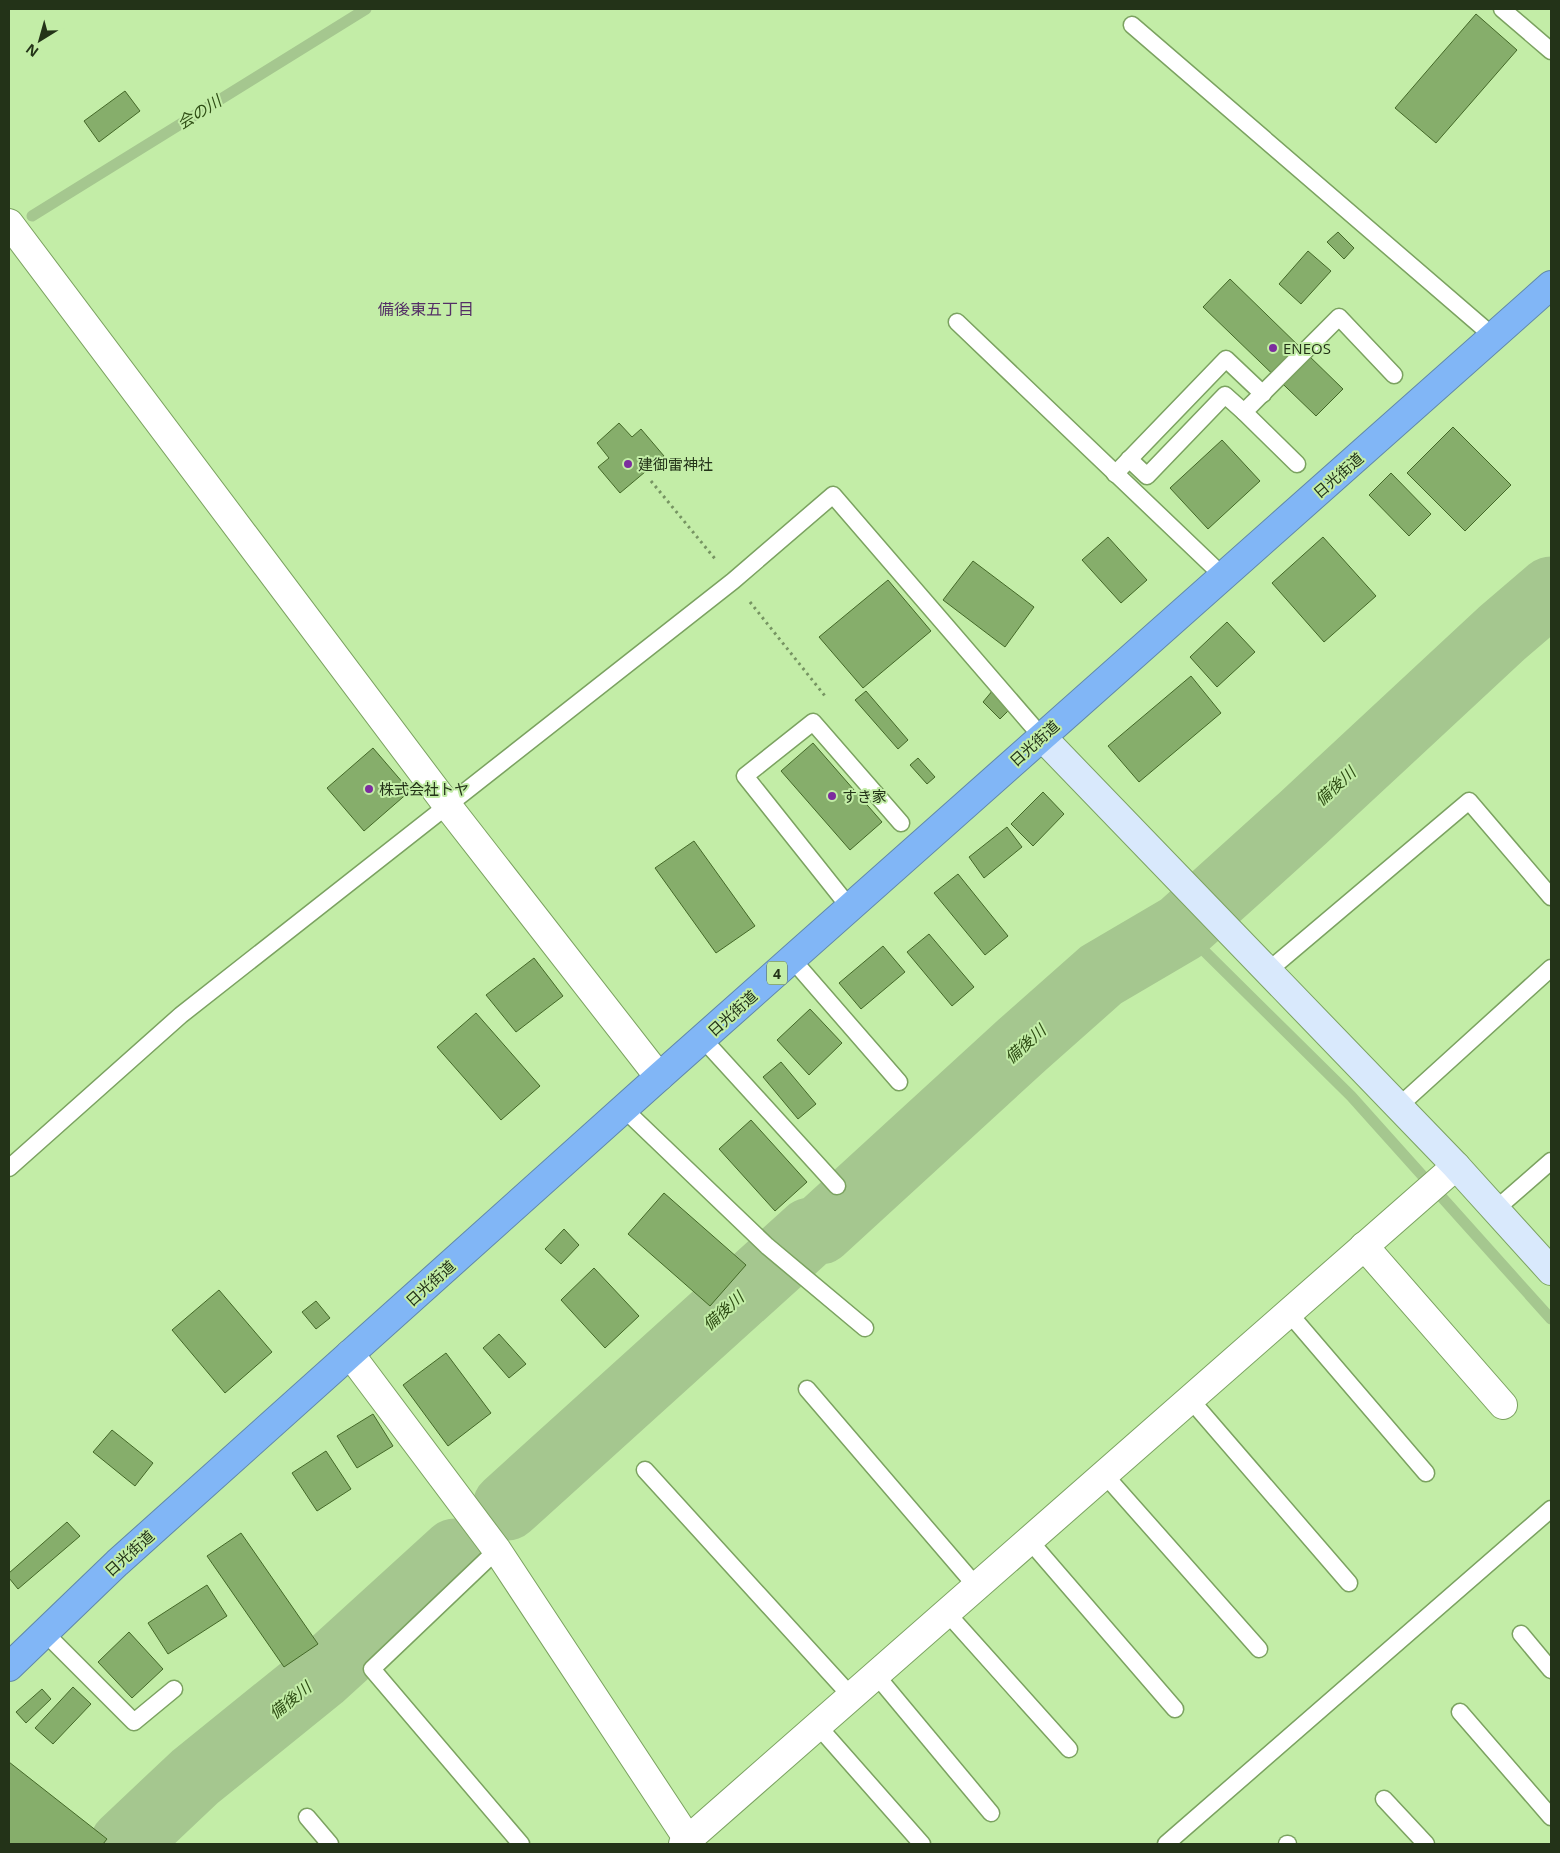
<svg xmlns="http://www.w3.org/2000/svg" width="1560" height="1853" viewBox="0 0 1560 1853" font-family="'Open Sans','Noto Sans JP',sans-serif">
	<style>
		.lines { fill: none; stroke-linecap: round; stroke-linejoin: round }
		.stream { stroke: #a5c78f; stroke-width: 11 }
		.river { stroke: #a5c78f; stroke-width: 69 }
		.building { fill: #86ae6b; stroke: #446928 }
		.lane-casing { stroke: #7ba260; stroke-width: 19 }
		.street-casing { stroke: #7ba260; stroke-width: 30 }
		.secondary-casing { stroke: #7ba260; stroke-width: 30 }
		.highway-casing { stroke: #6088a8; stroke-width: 30 }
		.path { stroke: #769462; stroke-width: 3; stroke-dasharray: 2.5 4; stroke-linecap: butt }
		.lane { stroke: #fff; stroke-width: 16 }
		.street { stroke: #fff; stroke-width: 28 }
		.secondary { stroke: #d9e9fc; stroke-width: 28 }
		.highway { stroke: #81b6f6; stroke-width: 28 }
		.poi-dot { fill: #7c2d9e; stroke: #c3eda7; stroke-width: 2 }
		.labels { text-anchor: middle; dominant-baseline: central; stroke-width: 4; stroke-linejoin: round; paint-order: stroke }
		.shield { fill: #c3eda7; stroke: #536b43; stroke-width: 1 }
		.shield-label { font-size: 14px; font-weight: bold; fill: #233318 }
		.poi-label { font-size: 15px; fill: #233318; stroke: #c3eda7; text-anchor: start }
		.street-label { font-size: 15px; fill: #233318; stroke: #c3eda7 }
		.water-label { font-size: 16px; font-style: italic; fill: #2e4d14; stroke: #c3eda7 }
		.neighbourhood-label { font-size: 16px; fill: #542f66; stroke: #c3eda7 }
	</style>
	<rect width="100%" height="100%" fill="#c3eda7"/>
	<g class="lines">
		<!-- stream -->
		<g class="stream">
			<polyline points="32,216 366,9"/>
			<polyline points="1181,928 1351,1096 1551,1319"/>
		</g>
		<!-- river -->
		<g class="river">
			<polyline points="507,1506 810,1232 820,1230 1022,1045 1101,975 1181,928 1303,818 1502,633 1551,591"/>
			<polyline points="124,1844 195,1777 320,1676 455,1553"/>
		</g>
	</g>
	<!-- building -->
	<g class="building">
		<polygon points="1476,14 1517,50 1436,143 1395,108"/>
		<polygon points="125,91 140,111 99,142 84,121"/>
		<polygon points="1338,232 1354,248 1344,259 1327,242"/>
		<polygon points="1308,251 1331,271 1301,304 1279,284"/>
		<polygon points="1230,279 1343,389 1316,416 1203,307"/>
		<polygon points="619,423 632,437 641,429 664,456 620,493 598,467 609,458 597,443"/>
		<polygon points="1453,427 1511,485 1465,531 1407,473"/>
		<polygon points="1222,440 1260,481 1208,529 1170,488"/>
		<polygon points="1391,473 1431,514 1409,536 1369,495"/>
		<polygon points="1108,537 1147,580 1121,603 1082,560"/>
		<polygon points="1323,537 1376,596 1324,642 1272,583"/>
		<polygon points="973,561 1034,607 1005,647 943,600"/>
		<polygon points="888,580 931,631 863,688 819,637"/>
		<polygon points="1227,622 1255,652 1217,687 1190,657"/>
		<polygon points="1191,676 1221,713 1139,782 1108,746"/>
		<polygon points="993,690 1011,708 1000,719 983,702"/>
		<polygon points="866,691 908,740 898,749 855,700"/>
		<polygon points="813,743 882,822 850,850 781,771"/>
		<polygon points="373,748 410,791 364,831 327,788"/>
		<polygon points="918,758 935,777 927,784 910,765"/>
		<polygon points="1043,792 1064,814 1033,846 1011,824"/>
		<polygon points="1007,827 1022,847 984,878 969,857"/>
		<polygon points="694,841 755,926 716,953 655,868"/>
		<polygon points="958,874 1008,936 985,955 934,893"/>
		<polygon points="929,934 974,987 952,1006 907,952"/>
		<polygon points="883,946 905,972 861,1009 839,983"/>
		<polygon points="534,958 563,996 516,1032 486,995"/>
		<polygon points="810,1009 842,1043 809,1075 777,1040"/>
		<polygon points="476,1013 540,1086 501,1120 437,1047"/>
		<polygon points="781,1062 816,1104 798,1119 763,1077"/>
		<polygon points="751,1120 807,1182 775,1211 719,1149"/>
		<polygon points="664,1193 746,1265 710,1306 628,1234"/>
		<polygon points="564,1229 579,1245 561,1264 545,1249"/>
		<polygon points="594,1268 639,1316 605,1348 561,1300"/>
		<polygon points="219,1290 272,1352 225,1393 172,1330"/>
		<polygon points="316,1301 330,1318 316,1329 302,1312"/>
		<polygon points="499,1334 526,1364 509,1378 483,1348"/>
		<polygon points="446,1353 491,1413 448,1446 403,1385"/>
		<polygon points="373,1414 393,1446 357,1468 337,1436"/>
		<polygon points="112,1430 153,1463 135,1486 93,1452"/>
		<polygon points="326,1451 351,1489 317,1511 292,1473"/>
		<polygon points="67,1522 80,1536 18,1589 9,1578 9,1573"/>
		<polygon points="241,1533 318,1644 284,1667 207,1556"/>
		<polygon points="207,1585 227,1616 168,1654 148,1623"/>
		<polygon points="129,1632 163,1669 132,1698 98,1662"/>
		<polygon points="73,1687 91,1704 53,1744 35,1728"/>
		<polygon points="42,1689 51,1699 26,1723 16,1712"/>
		<polygon points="9,1762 107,1839 103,1844 9,1844"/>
	</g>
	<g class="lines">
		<!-- lane casing -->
		<g class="lane-casing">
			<g id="lane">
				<polyline points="1502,9 1551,51"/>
				<polyline points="1132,25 1494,337"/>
				<polyline points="957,322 1223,576"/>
				<polyline points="1129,459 1147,476 1225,395 1244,412"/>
				<polyline points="1297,464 1244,412 1339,317 1394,375"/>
				<polyline points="1115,474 1226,359 1263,394"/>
				<polyline points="850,908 745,776 813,722 901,823"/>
				<polyline points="792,959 899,1082"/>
				<polyline points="1268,971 1469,801 1551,897"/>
				<polyline points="703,1039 837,1186"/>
				<polyline points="1399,1106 1551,968"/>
				<polyline points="624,1109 767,1246 865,1328"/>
				<polyline points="9,1168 181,1015 733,581 833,495 1042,737"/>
				<polyline points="1496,1209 1551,1161"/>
				<polyline points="1288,1312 1426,1473"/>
				<polyline points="807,1389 976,1586"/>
				<polyline points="1190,1399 1349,1583"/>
				<polyline points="645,1470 851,1696"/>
				<polyline points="1104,1474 1259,1649"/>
				<polyline points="1029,1540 1175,1709"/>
				<polyline points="497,1550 372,1669 521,1844"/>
				<polyline points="947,1613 1069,1749"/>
				<polyline points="44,1632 134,1722 174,1689"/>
				<polyline points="1521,1634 1551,1670"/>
				<polyline points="876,1675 991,1813"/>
				<polyline points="1460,1712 1551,1817"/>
				<polyline points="818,1726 922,1844"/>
				<polyline points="1384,1799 1426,1844"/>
				<polyline points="307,1817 330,1844"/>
				<polyline points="1166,1844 1551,1509"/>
				<polyline points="1287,1844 1288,1844"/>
			</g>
		</g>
		<!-- street casing -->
		<g class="street-casing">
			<g id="street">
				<polyline points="9,223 447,805 659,1077"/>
				<polyline points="1364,1246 1503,1405"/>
				<polyline points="350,1354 497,1550 691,1844"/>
				<polyline points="683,1844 1456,1166"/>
			</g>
		</g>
		<!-- secondary casing -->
		<g class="secondary-casing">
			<polyline id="secondary" points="1042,737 1456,1166 1551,1271"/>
		</g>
		<!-- highway casing -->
		<g class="highway-casing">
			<polyline id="highway" points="9,1667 117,1563 659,1077 1551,285"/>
		</g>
		<!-- path -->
		<g class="path">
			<polyline points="651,481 716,560"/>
			<polyline points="750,602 825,696"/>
		</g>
		<!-- lane -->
		<use href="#lane" class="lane"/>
		<!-- street -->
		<use href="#street" class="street"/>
		<!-- secondary -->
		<use href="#secondary" class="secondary"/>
		<!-- highway -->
		<use href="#highway" class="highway"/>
	</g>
	<!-- markers -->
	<g class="poi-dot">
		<circle cx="1273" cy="348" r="5"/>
		<circle cx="628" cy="464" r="5"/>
		<circle cx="369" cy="789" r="5"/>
		<circle cx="832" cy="796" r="5"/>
	</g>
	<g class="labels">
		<!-- shield labels -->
		<rect class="shield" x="767" y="961.5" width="20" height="23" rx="4"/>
		<g class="shield-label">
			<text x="777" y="973">4</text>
		</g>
		<!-- poi labels -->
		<g class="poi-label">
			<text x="1283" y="348">ENEOS</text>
			<text x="638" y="464">建御雷神社</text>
			<text x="379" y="789">株式会社トヤ</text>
			<text x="842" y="796">すき家</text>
		</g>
		<!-- street labels -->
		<g class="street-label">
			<text transform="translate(1338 475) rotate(-41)">日光街道</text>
			<text transform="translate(1034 743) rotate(-42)">日光街道</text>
			<text transform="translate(732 1013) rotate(-42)">日光街道</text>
			<text transform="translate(430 1283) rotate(-42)">日光街道</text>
			<text transform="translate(129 1553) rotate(-42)">日光街道</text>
		</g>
		<!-- water labels -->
		<g class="water-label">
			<text transform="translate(199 112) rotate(-32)">会の川</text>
			<text transform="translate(1335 786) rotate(-43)">備後川</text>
			<text transform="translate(1025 1044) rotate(-42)">備後川</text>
			<text transform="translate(723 1311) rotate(-42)">備後川</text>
			<text transform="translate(290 1700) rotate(-39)">備後川</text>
		</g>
		<!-- neighbourhood labels -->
		<g class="neighbourhood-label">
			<text x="426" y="309">備後東五丁目</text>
		</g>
	</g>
	<!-- border -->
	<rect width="1560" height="1853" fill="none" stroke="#233318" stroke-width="20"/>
	<!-- north arrow -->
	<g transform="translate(40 40) rotate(217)" stroke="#c3eda7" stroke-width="4" paint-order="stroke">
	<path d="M0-4L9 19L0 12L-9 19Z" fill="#233318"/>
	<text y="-8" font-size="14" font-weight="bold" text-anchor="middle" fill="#233318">N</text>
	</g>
</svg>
